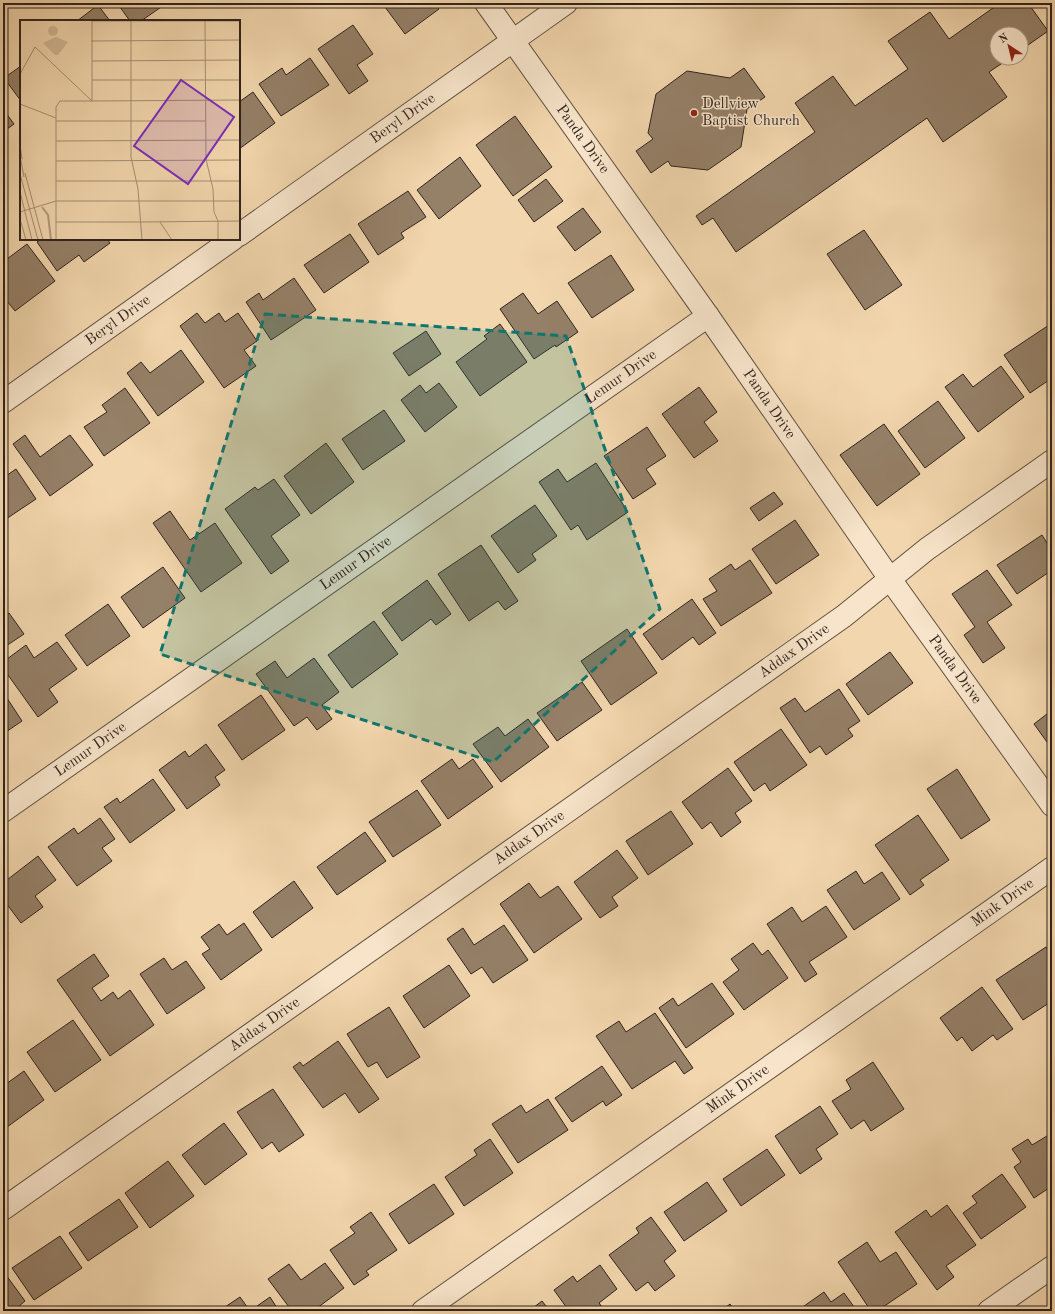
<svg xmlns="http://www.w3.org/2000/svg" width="1055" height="1314" viewBox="0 0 1055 1314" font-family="'Old Standard TT',serif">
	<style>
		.building { fill: #958068; stroke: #31231d }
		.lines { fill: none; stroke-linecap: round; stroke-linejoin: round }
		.minor-casing { stroke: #615041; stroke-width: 24 }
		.minor { stroke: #f7e4ca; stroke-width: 22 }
		.marked { fill: #0f766e; fill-opacity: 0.2; stroke: #0f766e; stroke-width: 3; stroke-dasharray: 8 5; stroke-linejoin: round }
		.poi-dot { fill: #8f2418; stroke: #f7e4ca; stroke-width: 1.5 }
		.labels { text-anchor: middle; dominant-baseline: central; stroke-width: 3; stroke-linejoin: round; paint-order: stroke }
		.poi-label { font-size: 15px; fill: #31231d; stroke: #f7e4ca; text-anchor: start }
		.street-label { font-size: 15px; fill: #31231d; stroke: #f7e4ca }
		.inset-river { fill: none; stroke: #b0997c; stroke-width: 2 }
		.inset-road { fill: none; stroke: #a58e73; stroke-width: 1 }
		.view { fill: #7b2cbf; fill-opacity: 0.15; stroke: #7b2cbf; stroke-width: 2 }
		.inset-edge { fill: none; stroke: #31231d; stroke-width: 2 }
	</style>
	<rect width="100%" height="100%" fill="#f2d6ad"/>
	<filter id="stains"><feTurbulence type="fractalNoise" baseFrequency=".005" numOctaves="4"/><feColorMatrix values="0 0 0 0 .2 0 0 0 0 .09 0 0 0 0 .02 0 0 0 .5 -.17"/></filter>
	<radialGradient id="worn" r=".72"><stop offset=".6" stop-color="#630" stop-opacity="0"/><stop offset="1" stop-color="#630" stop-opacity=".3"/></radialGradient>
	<!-- building -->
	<g class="building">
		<polygon points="117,3 167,3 141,21 130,21"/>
		<polygon points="382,3 434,3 439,9 405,34"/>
		<polygon points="1000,3 1028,3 1048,31 1021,50 1021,34 997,34 997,58 1010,58 989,72 1007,97 943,142 927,118 736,252 713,218 702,225 696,216 815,132 795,103 833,76 855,106 908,69 888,41 930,12 949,39"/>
		<polygon points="98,5 110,21 77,21"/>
		<polygon points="353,25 373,54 357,65 368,81 349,94 318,49"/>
		<polygon points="310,58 329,85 281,116 259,84 282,68 286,75"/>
		<polygon points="21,66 21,101 4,78"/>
		<polygon points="744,68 765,97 747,109 741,147 708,170 671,166 668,161 651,173 636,151 653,139 648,133 656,94 687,71 730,78"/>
		<polygon points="253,92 275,123 239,149 239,102"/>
		<polygon points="3,109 14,124 3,132"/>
		<polygon points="515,116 552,167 513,196 476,145"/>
		<polygon points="460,157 481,186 439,219 417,190"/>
		<polygon points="546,179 563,201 534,222 518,200"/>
		<polygon points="408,191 426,217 401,233 404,238 378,255 358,224"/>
		<polygon points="583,208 601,232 575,251 557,227"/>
		<polygon points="864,230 902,285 865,310 827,254"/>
		<polygon points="350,234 369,262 324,293 304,265"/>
		<polygon points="41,239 107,239 110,243 84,262 79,255 57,271 37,242"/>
		<polygon points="27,244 55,281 15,311 3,296 3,262"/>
		<polygon points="611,255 634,290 592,318 568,283"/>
		<polygon points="294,278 316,310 271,340 246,302 259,293 263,300"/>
		<polygon points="523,293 538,314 557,301 578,332 556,347 555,345 534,359 500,309"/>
		<polygon points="197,313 205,323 219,313 225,322 238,313 257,341 244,350 256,366 224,388 180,326"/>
		<polygon points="1052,323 1052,378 1030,393 1004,355"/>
		<polygon points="500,324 527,362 480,396 456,362 487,339 484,336"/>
		<polygon points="426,331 441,354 409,376 393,353"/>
		<polygon points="181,350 204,382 158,416 127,373 141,362 150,373"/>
		<polygon points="1001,366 1024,397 978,432 945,387 963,374 973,387"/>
		<polygon points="439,383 457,407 425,432 401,400 420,385 426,393"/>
		<polygon points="699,387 717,412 704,422 718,441 694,458 662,414"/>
		<polygon points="125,388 150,423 104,456 84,427 107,412 102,405"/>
		<polygon points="938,401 965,438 925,468 898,431"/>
		<polygon points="384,410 405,441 363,470 342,439"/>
		<polygon points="884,424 920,474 877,506 840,455"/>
		<polygon points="647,427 666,456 646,469 656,484 633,499 604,456"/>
		<polygon points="25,435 40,457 70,435 93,465 50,496 13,444"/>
		<polygon points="326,443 354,482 311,514 284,476"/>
		<polygon points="596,463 628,512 587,540 578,525 571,530 539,482 558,469 567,482"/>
		<polygon points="16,469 36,499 3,521 3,478"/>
		<polygon points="274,479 300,515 271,536 289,561 271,574 225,509 255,487 258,490"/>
		<polygon points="774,492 783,504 759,521 750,508"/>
		<polygon points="535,505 557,536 532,554 536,560 518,573 491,536"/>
		<polygon points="170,511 190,540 215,523 242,563 201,592 153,523"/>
		<polygon points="795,520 819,555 776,584 752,549"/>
		<polygon points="1042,535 1052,551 1052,570 1017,594 997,565"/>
		<polygon points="481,545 518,601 505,610 498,601 469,621 438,574"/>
		<polygon points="750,560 772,593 721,626 703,599 717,591 709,579 731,564 735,570"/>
		<polygon points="163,567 185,598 143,628 121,597"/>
		<polygon points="987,570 1012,605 987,622 1005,648 983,663 964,635 975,627 952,594"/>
		<polygon points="427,580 451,614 436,625 431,619 402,641 382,613"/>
		<polygon points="692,599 716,633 699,645 693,637 662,660 643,634"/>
		<polygon points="108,604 130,636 87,666 65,635"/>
		<polygon points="9,613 24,634 3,648 3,617"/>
		<polygon points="374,621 398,654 352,688 328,655"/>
		<polygon points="627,629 657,673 611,705 581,661"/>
		<polygon points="57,642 77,669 49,689 58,702 38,717 3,668 3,662 26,645 34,658"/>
		<polygon points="890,652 913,683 868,715 846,684"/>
		<polygon points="314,658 339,692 322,705 332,719 317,730 307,717 294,726 256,674 275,661 287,678"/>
		<polygon points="582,682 602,710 557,741 537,713"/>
		<polygon points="839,689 860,721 848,729 853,736 826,755 820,746 810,753 780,708 795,698 805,712"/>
		<polygon points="3,692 22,721 3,734"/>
		<polygon points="261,695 285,730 242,760 218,725"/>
		<polygon points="1052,710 1052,749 1034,724"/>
		<polygon points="528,719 549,747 501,782 473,744 498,727 505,736"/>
		<polygon points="781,729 807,765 770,791 765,783 754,791 734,762"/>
		<polygon points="206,744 225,770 215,777 220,785 187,809 159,770 185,751 189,757"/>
		<polygon points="452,759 459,769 473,759 493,787 448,819 421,781"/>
		<polygon points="728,768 752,801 735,813 741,822 721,837 711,822 702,829 682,802"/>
		<polygon points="957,769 990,820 961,839 927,789"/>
		<polygon points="153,779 175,810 130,843 104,807 117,798 120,803"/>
		<polygon points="417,790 441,825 393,857 369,822"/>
		<polygon points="671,811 693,844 648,875 626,841"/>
		<polygon points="918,815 949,860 920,880 924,885 910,895 875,845"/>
		<polygon points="100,818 115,839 102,848 112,861 77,886 48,847 74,828 78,834"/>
		<polygon points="365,832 386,861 337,895 317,867"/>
		<polygon points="617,850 638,878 612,897 618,906 600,918 574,882"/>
		<polygon points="38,856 56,880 35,896 43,907 21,923 3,899 3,883"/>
		<polygon points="856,871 864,884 882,872 900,899 854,930 827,890"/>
		<polygon points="294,881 313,908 272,938 253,912"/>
		<polygon points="529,883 540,898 558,886 582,919 534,953 500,904"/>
		<polygon points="826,906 847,937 809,962 817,974 805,982 767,924 792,907 802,922"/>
		<polygon points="244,923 262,950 221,980 202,954 210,949 201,937 219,924 227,935"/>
		<polygon points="504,925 528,960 493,983 482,967 471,974 447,939 463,928 474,945"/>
		<polygon points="3,926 8,934 3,938"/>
		<polygon points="753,943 762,955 768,950 788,978 744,1010 723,982 739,970 731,959"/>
		<polygon points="1046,947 1052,956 1052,1001 1023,1020 996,980"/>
		<polygon points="94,954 109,976 92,988 101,1001 113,992 118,999 130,990 154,1025 110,1056 57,980"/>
		<polygon points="164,958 172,970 186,961 205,988 167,1014 140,974"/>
		<polygon points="449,965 470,996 424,1028 403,996"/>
		<polygon points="712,983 734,1014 686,1048 659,1008 673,998 678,1006"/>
		<polygon points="982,987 1013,1029 997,1040 993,1035 972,1051 962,1037 957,1041 940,1018"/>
		<polygon points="389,1007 420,1057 387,1078 377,1062 368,1067 347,1034"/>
		<polygon points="655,1013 693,1068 684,1074 675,1061 632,1089 596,1036 619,1021 626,1032"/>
		<polygon points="73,1020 101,1060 55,1092 27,1052"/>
		<polygon points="338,1041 379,1099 359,1113 345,1093 323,1108 293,1067 300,1062 303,1066"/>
		<polygon points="873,1062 904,1109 871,1131 864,1120 851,1129 832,1101 851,1089 846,1080"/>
		<polygon points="602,1066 622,1095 606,1106 603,1101 572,1122 555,1098"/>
		<polygon points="24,1071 44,1100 3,1130 3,1079 6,1084"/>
		<polygon points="273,1089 304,1135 279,1152 272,1142 262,1149 237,1112"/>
		<polygon points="548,1099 568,1130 518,1163 492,1124 521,1105 526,1113"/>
		<polygon points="820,1106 838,1134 816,1149 822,1159 800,1174 775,1136"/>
		<polygon points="224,1123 247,1154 205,1185 182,1155"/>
		<polygon points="1052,1133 1052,1186 1034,1198 1014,1167 1021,1162 1012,1149 1028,1139 1032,1145"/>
		<polygon points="490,1139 513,1173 464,1206 445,1177 477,1155 474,1150"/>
		<polygon points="767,1149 785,1175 741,1206 723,1179"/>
		<polygon points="168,1161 194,1196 150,1228 125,1193"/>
		<polygon points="1002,1174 1026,1207 981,1239 963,1213 977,1203 972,1196"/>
		<polygon points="707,1182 727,1211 684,1241 664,1212"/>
		<polygon points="434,1184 454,1214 409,1244 389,1214"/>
		<polygon points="119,1199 138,1227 88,1261 69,1233"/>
		<polygon points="947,1205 976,1245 946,1266 954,1277 937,1290 895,1232 926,1210 931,1217"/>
		<polygon points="371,1212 397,1250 366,1271 369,1275 354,1285 330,1250 355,1233 350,1227"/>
		<polygon points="651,1217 676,1251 664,1261 675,1276 655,1291 648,1282 636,1291 609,1255 639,1233 636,1228"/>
		<polygon points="60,1236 82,1268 34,1300 12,1268"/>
		<polygon points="867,1242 880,1262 896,1252 917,1284 877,1311 871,1311 838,1262"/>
		<polygon points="325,1263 344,1288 313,1311 292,1311 268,1279 289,1264 301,1280"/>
		<polygon points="600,1265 617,1289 599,1303 605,1311 569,1311 554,1290 573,1276 577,1282"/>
		<polygon points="6,1275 25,1301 18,1307 21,1311 3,1311 3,1277"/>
		<polygon points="824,1292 831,1302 844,1293 857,1311 797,1311"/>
		<polygon points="240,1297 250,1311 270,1297 279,1311 219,1311"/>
		<polygon points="542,1301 550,1311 529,1311"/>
		<polygon points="730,1304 735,1311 721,1311"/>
	</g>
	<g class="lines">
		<!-- minor casing -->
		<g class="minor-casing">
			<g id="minor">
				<path id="s1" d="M486,3L708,316L890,579L1052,805"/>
				<path id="s2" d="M239,235L566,3"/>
				<path id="s3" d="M3,402L233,239"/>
				<path id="s4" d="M3,811L708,316"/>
				<path id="s5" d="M3,1209L844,616L927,549L1052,461"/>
				<path id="s6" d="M423,1311L1052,868"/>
				<polyline points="989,1311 1052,1267"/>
			</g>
		</g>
		<!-- minor -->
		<use href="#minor" class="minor"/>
	</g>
	<!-- marked area -->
	<path class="marked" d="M265,314L566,336L660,609L493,762L160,654Z"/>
	<!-- markers -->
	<circle class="poi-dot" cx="694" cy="113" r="4"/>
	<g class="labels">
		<!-- poi labels -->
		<g class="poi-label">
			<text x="702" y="104">Dellview<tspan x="702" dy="17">Baptist Church</tspan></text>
		</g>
		<!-- street labels -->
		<g class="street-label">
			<text stroke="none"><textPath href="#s2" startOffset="201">Beryl Drive</textPath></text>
			<text stroke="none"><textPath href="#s1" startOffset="167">Panda Drive</textPath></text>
			<text stroke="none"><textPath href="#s3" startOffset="141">Beryl Drive</textPath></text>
			<text stroke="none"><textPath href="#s4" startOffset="755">Lemur Drive</textPath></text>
			<text stroke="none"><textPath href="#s1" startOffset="491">Panda Drive</textPath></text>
			<text stroke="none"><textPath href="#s4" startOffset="431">Lemur Drive</textPath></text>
			<text stroke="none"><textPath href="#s5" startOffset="968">Addax Drive</textPath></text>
			<text stroke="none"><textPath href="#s1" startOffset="815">Panda Drive</textPath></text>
			<text stroke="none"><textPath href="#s4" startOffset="107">Lemur Drive</textPath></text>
			<text stroke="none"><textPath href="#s5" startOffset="644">Addax Drive</textPath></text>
			<text stroke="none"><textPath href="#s6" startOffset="709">Mink Drive</textPath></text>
			<text stroke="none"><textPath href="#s5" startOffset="320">Addax Drive</textPath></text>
			<text stroke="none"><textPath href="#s6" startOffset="385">Mink Drive</textPath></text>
		</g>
	</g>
	<!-- overview -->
	<g transform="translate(20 20)">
		<rect width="220" height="220" fill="#f2d6ad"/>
		<path d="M28 11a5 5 0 1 1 10 0a5 5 0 1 1-10 0ZM36,17L48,22L38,35H35L23,23Z" fill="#d1b895"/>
		<path class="inset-river" d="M22,187L28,195L31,220"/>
		<path class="inset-road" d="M111,0V137L118,169L122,220M185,0L186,139L193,169L194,192L198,201V220M72,1H220M71,21L220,20M72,41L220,40M0,54L15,27L72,81L220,80M72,60H220M0,84L36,98M36,101H185M36,121L220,120M0,125L2,139M0,136L4,157M36,141L220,140M5,153L23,220M0,154L18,220M36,161H220M0,172L12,220M0,192L36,181H220M0,199L6,220M36,202H121M121,202L220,201M140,202L152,220M36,220V87L40,81H72V0"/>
		<path class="view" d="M161,60L214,97L168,164L114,126Z"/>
		<rect width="220" height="220" class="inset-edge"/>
	</g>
	<!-- margin -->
	<rect width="1055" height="1314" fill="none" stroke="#f2d6ad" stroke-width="16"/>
	<rect x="4" y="4" width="1047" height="1306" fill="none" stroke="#31231d" stroke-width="2"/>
	<rect x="8" y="8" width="1039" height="1298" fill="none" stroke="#31231d"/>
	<!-- north arrow -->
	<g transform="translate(1009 46) rotate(325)"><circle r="19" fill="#f7e4ca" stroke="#a89785"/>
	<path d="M0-3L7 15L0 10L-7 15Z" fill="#8f2418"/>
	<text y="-6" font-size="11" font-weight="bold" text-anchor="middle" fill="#31231d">N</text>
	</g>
	<rect width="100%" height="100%" filter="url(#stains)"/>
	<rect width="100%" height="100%" fill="url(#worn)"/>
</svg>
